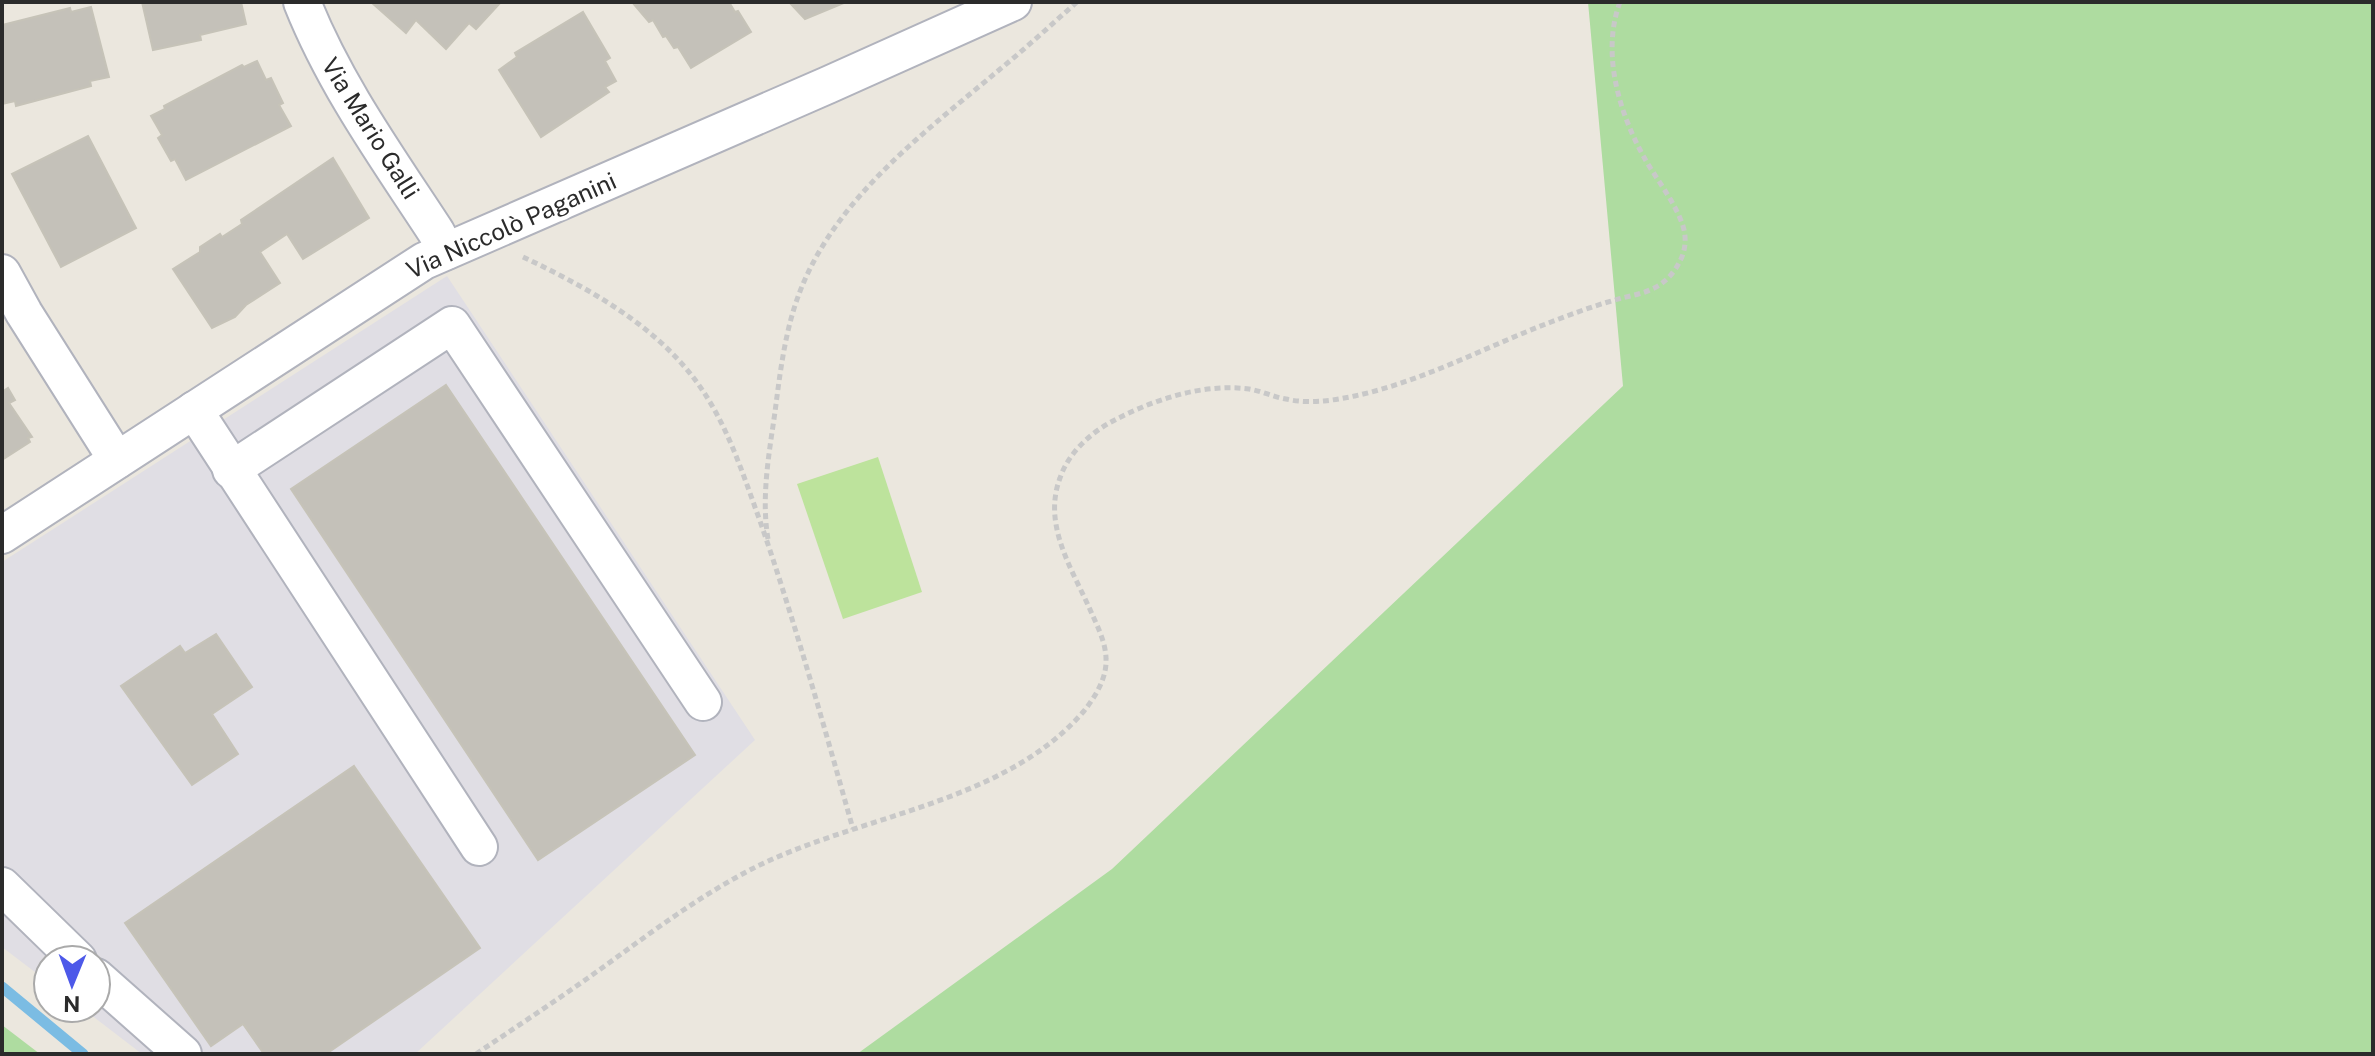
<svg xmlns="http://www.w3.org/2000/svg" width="2375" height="1056" viewBox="0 0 2375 1056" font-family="'Public Sans',sans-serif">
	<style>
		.industrial { fill: #e0dee4 }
		.green { fill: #aedca0 }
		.pitch { fill: #bde39c }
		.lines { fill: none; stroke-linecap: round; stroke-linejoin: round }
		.stream { stroke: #7bbce3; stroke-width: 11 }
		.building { fill: #c4c1b9; stroke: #c6c3b8; stroke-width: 2 }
		.minor-casing { stroke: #b1b3bd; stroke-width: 40 }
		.path { stroke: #c8c8c8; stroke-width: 5; stroke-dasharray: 6 4; stroke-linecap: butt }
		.minor { stroke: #fff; stroke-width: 36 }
		.labels { text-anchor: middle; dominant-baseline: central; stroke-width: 8; stroke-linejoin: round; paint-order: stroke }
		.street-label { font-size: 24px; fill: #2b2b2b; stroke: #fff }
	</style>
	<rect width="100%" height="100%" fill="#ebe7de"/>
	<!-- industrial -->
	<polygon class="industrial" points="447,276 755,740 415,1054 142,1054 82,1008 96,1008 96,960 48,960 48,982 2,947 2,562"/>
	<!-- green -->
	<g class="green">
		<polygon points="1588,2 2373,2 2373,1054 857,1054 1112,869 1623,386"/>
		<polygon points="2,1025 40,1054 2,1054"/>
	</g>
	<!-- pitch -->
	<polygon class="pitch" points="878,457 922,592 843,619 797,484"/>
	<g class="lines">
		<!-- stream -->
		<polyline class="stream" points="2,987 83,1054"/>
	</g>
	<!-- building -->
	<g class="building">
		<polygon points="142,2 241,2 246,24 200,35 201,40 153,50"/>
		<polygon points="371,2 501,2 476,29 469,23 446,49 416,20 406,33"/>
		<polygon points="632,2 729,2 735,12 738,11 751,32 691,68 678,47 674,48 666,36 663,37 653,20 649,22"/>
		<polygon points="789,2 846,2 805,19"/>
		<polygon points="91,7 109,77 90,81 91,86 16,106 15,101 2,104 2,25 70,8 71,12"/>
		<polygon points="583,12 610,58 605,61 616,81 605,87 609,92 541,137 499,70 517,57 515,53"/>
		<polygon points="257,61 266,80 271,78 283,103 279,105 291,126 186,180 175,159 171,161 158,138 162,135 151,116 165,109 164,106 242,65 244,67"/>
		<polygon points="88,136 136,228 61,267 12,174"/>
		<polygon points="333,158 369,218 303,259 287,234 260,252 280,283 246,305 235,317 212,328 173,269 200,252 200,247 220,234 222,237 242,224 241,220"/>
		<polygon points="446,385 695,755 538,860 291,489"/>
		<polygon points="8,388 15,400 9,403 32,437 28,438 30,442 2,460 2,392"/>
		<polygon points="216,634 252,687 212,714 238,754 192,785 121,686 180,646 185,653"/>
		<polygon points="354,766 480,948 326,1054 264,1054 243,1024 211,1046 125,923"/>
	</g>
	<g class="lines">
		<!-- minor casing -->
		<g class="minor-casing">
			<g id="minor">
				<path d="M302,2C335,85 387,157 436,232L446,251"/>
				<polyline points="2,273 24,313 117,460"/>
				<polyline points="194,410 479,847"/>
				<polyline points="231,470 452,325 703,702"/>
				<polyline points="2,535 424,261 828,85 1013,2"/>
				<polyline points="2,886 78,960"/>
				<polyline points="96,977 183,1054"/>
			</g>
		</g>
		<!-- path -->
		<g class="path">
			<path d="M523,257C580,284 641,317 683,365C723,410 740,466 760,521C795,622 824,726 853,829"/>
			<path d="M768,539C761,497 769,454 775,412C780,373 785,331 799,294C835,198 924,133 999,70C1026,48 1051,25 1077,2"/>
			<path d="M476,1054C513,1029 551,1004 588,978C640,941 691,901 748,871C854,815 1002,806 1084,711C1095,697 1107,678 1106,659C1106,644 1098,627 1092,614C1073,570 1042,526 1060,478C1068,454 1089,434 1111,422C1152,400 1202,383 1249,389C1262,391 1273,397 1286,399C1298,402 1312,402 1324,401C1404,392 1477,350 1551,322C1572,314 1593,306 1615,300C1627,296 1640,295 1652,289C1661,285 1668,279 1674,271C1684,257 1688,243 1683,226C1675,202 1657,180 1645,159C1619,113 1601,53 1620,2"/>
		</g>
		<!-- minor -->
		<use href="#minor" class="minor"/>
	</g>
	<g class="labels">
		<!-- street labels -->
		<g class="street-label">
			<text transform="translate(371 128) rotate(58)">Via Mario Galli</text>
			<text transform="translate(511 225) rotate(-24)">Via Niccolò Paganini</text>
		</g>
	</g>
	<!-- border -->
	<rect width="2375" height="1056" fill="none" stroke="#2b2b2b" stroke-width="8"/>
	<!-- north arrow -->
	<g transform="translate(72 984) rotate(181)"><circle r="38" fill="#ffffff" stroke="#aaaaaa" stroke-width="2"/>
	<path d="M0-6L14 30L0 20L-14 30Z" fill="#4d59e9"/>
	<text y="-12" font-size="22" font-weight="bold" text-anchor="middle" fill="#2b2b2b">N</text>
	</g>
</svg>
